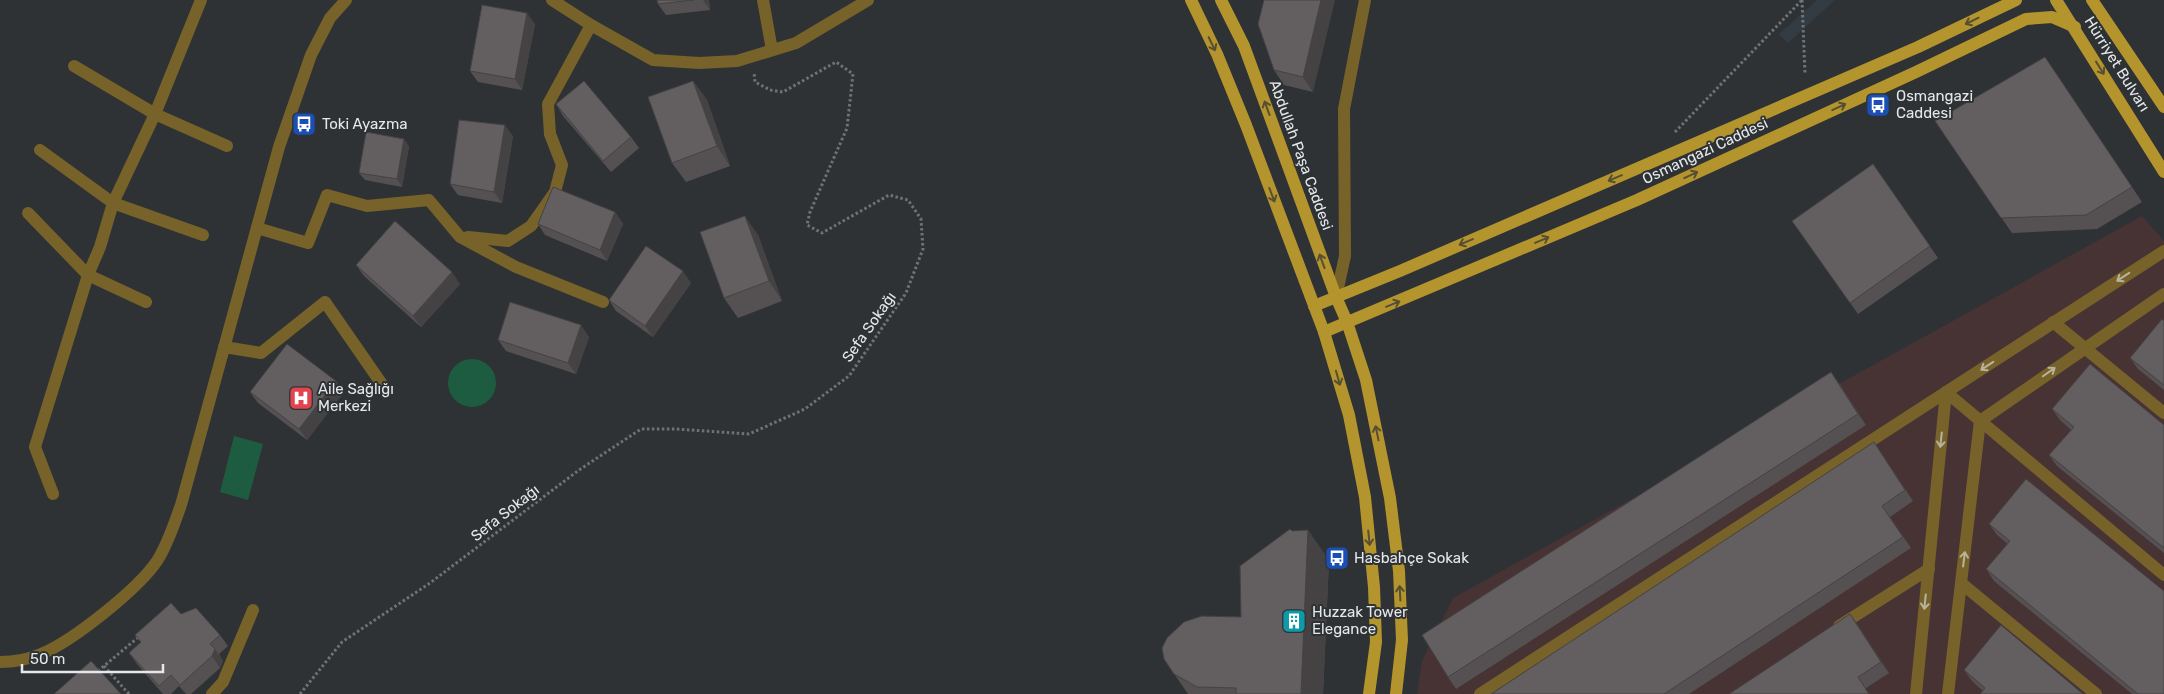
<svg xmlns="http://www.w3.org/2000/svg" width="2164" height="694" viewBox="0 0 2164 694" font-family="Rubik,sans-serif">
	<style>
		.built { fill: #333b43 }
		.industrial { fill: #483334 }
		.green { fill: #1d5c41 }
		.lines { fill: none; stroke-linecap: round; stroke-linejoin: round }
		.path { stroke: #707376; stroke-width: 3; stroke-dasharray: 2.5 2.5; stroke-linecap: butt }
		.minor { stroke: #776329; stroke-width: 12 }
		.major { stroke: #b4942d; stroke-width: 12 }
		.wall { fill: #555153 }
		.shaded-wall { fill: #454243 }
		.building { fill: #635e60; stroke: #454243 }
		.oneway { stroke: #574f33 }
		.oneway2 { stroke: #b9b39d }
		.labels { text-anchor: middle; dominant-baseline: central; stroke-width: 4; stroke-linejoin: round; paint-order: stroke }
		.street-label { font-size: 15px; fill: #e5e8ea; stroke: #2f3235 }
		.poi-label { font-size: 15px; fill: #e5e8ea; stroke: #2f3235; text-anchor: start }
	</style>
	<rect width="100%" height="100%" fill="#2f3235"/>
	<!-- built -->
	<polygon class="built" points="1817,0 1835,0 1788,43 1779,34"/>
	<!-- industrial -->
	<polygon class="industrial" points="2142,216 2164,241 2164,694 1417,694 1422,661 1453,598"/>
	<!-- green -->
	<g class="green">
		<circle cx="472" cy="383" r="24"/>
		<polygon points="234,436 263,444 248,500 220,492"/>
	</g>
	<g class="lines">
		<!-- path -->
		<g class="path">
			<polyline points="1802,0 1805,74"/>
			<polyline points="1675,132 1802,0"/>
			<polyline points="104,666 129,694"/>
			<polyline points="98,671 141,635"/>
			<polyline points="300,694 342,642 430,583 579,470 641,429 676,429 749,434 805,409 849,376 906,293 923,249 921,219 908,200 889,195 822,233 807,225 810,212 847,128 853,74 836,62 783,92 770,90 755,82 754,72"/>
		</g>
		<!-- minor -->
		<g class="minor">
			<polyline points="552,0 591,25 653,60 699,63 737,61 796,43 868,0"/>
			<polyline points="763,0 772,50"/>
			<polyline points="74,66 155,114 227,146"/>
			<polyline points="40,150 113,203 203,235"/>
			<polyline points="28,213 88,275 146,302"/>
			<polyline points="257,228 308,243 327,195 367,206 429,200 460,237 516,267 603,302"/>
			<polyline points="468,237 508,241 531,226 555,192 562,165 550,134 548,104 591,25"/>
			<polyline points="1336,297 1345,256 1344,109 1365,0"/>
			<polyline points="2053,322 2164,413"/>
			<polyline points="224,347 261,353 325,302 386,390"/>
			<polyline points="1946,392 2164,575"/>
			<polyline points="53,494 35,447 88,275 100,247 113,203 155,114 201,0"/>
			<polyline points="1961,583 2096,694"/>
			<polyline points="1839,626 1929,569"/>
			<path d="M0,662C13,662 29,659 41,654C73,641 138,589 157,561C168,544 174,524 181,505L279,147L311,55L330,18L346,0"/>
			<polyline points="212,694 223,682 253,610"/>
			<polyline points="1480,694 2164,251"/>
			<polyline points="1916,694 1946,392"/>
			<polyline points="1948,694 1980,421 2164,294"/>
		</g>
		<!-- major -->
		<g class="major">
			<polyline points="1191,0 1217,54 1246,125 1324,332 1349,415 1365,497 1374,587 1376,642 1369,694"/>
			<polyline points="1221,0 1244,46 1336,297 1347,322 1366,380 1390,498 1399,571 1402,640 1396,694"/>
			<polyline points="2056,0 2164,172"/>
			<polyline points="2092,0 2164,107"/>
			<polyline points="1314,306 1400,271 1918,47 2016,0"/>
			<polyline points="1324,332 1637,200 1916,72 2026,19 2052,17 2075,27"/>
		</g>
	</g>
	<!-- wall -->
	<g class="wall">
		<polygon points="657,0 709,0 710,10 666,15 658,4"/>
		<polygon points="1264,0 1313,92 1284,85 1274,70"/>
		<polygon points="535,24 522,90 478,82 470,71"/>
		<polygon points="2055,72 2142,202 2097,229 2012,233 1935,121"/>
		<polygon points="693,81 707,100 730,166 686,182 672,163"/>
		<polygon points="556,104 631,137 639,148 611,172 563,116"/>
		<polygon points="513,136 502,203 458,195 450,184"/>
		<polygon points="409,146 402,187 365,180 359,173"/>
		<polygon points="1873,164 1938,258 1858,314 1792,221"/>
		<polygon points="615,212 623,224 607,261 545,235 538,224"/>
		<polygon points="758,235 782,301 738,318 724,298"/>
		<polygon points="356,265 460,284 421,327 364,276"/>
		<polygon points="691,283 653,337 616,311 609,300"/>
		<polygon points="2164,321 2164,390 2138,369 2130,358"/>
		<polygon points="589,337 576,374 506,351 498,340"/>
		<polygon points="336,381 344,392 307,440 258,403 250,392"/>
		<polygon points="1839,383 1866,425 1456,689 1448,677"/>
		<polygon points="2052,409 2164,425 2164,553 2057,466 2049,455 2071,430 2060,420"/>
		<polygon points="1882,454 1913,501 1890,517 1911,548 1689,694 1491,694"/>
		<polygon points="2026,479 2164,694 2132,694 1994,581 1986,569 2008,544 1997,535 1989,524"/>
		<polygon points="1329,560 1323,694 1188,694 1164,659 1241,617"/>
		<polygon points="181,614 220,635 228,646 219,654 223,661 220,668 191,694 186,694 179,686 171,694 163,694 137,664 129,653 141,642 135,635"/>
		<polygon points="1858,625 1889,673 1866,688 1729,694"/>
		<polygon points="1964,670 2083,694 1983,691 1972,681"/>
	</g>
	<!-- shaded-wall -->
	<g class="shaded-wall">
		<polygon points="703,0 709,0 710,10"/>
		<polygon points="1321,0 1335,0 1313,92 1303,77"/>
		<polygon points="527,13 535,24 522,90 515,79"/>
		<polygon points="693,81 707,100 730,166 717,146"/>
		<polygon points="505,125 513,136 502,203 494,192"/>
		<polygon points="404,139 409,146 402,187 397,179"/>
		<polygon points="615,212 623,224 607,261 600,250"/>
		<polygon points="745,216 758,235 782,301 769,281"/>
		<polygon points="683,271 691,283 653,337 645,326"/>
		<polygon points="452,272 460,284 421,327 413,316"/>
		<polygon points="581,325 589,337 576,374 568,363"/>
		<polygon points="1831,372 1839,383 1866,425 1858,414"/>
		<polygon points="336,381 344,392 307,440 299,429"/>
		<polygon points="1308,530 1329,560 1323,694 1301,694"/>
		<polygon points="1850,614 1858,625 1889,673 1881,662"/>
		<polygon points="215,649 223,661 220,668 212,656"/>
	</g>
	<!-- building -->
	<g class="building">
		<polygon points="657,0 694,0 658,4"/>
		<polygon points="1264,0 1321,0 1303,77 1274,70 1258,24"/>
		<polygon points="482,5 527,13 515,79 470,71"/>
		<polygon points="2045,57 2132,187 2086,215 2001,218 1935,121"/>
		<polygon points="584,81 631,137 603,161 556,104"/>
		<polygon points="693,81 717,146 672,163 648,97"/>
		<polygon points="459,120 505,125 494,192 450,184"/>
		<polygon points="366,132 404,139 397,179 359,173"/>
		<polygon points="1873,164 1930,246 1850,303 1792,221"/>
		<polygon points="553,187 615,212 600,250 538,224"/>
		<polygon points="745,216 769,281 724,298 700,232"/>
		<polygon points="395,221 452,272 413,316 356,265"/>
		<polygon points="646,246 683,271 645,326 609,300"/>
		<polygon points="510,302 581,325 568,363 498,340"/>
		<polygon points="2162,319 2164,321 2164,385 2130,358"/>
		<polygon points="287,344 336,381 299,429 250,392"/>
		<polygon points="2090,364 2164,425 2164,548 2049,455 2074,427 2052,409"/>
		<polygon points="1831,372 1858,414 1448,677 1422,635"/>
		<polygon points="1874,442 1905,490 1882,506 1903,537 1664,694 1491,694"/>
		<polygon points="2026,479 2164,591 2164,694 2138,694 1986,569 2010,541 1989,524"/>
		<polygon points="1290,529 1292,531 1308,530 1301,694 1236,694 1236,688 1197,687 1174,674 1164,659 1162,648 1167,638 1184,622 1202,616 1241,617 1240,566"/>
		<polygon points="171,603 181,614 196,608 220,635 210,644 215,649 212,656 180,685 171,675 159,686 129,653 141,642 135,635"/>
		<polygon points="1850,614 1881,662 1858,677 1869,694 1729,694"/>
		<polygon points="2001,625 2083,694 1980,694 1985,688 1964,670"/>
		<polygon points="91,661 121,694 54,694"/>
	</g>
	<!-- one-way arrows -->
	<defs><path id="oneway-shaft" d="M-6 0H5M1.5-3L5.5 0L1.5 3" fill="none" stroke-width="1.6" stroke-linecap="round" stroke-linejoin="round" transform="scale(1.25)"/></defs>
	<g class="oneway">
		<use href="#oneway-shaft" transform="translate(1972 21) rotate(154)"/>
		<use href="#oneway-shaft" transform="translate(1212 44) rotate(64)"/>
		<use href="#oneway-shaft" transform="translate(2100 68) rotate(58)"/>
		<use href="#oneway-shaft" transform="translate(1839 107) rotate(-25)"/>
		<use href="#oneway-shaft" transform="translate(1267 108) rotate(-110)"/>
		<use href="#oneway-shaft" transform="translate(1691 175) rotate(-25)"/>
		<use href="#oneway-shaft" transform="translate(1615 178) rotate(157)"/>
		<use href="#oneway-shaft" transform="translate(1272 195) rotate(69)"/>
		<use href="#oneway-shaft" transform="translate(1542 240) rotate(-23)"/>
		<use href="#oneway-shaft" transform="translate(1466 242) rotate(157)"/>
		<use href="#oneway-shaft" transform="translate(1322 261) rotate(-110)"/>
		<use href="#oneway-shaft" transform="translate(1393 304) rotate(-22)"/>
		<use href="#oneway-shaft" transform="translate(1338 378) rotate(74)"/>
		<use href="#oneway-shaft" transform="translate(1377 433) rotate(-102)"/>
		<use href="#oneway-shaft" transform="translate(1369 538) rotate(84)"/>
		<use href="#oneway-shaft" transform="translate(1400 593) rotate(-93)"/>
	</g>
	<g class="oneway2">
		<use href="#oneway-shaft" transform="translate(2123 277) rotate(147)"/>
		<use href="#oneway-shaft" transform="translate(1987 366) rotate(147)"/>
		<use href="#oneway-shaft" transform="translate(2049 372) rotate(-35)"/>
		<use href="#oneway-shaft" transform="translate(1941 440) rotate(96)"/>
		<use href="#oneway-shaft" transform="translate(1964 559) rotate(-83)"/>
		<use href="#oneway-shaft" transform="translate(1925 602) rotate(96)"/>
	</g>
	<!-- icons -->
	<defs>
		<g id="bus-square" transform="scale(1.25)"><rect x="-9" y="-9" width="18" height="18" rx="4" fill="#1a4fb4" stroke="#2f3235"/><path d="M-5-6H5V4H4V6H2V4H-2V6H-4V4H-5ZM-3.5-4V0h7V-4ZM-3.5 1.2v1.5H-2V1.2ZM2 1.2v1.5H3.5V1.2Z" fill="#fff"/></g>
		<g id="hospital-square" transform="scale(1.25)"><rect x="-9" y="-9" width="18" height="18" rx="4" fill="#e0444e" stroke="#2f3235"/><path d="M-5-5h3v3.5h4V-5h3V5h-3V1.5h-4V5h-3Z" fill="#fff"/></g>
		<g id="building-square" transform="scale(1.25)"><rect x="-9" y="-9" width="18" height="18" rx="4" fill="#0f9aa8" stroke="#2f3235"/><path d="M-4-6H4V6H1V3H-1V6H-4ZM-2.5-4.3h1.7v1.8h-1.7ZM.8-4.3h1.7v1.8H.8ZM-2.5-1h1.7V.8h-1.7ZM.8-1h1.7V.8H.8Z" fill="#fff"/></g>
	</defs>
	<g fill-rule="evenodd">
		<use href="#bus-square" x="1878" y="105"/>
		<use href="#bus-square" x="304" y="124"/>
		<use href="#hospital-square" x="301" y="398"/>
		<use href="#bus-square" x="1337" y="558"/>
		<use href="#building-square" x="1294" y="621"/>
	</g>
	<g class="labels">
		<!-- street labels -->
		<g class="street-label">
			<text transform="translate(2117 64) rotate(58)">Hürriyet Bulvarı</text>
			<text transform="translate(1705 151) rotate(-25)">Osmangazi Caddesi</text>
			<text transform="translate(1301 155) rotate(70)">Abdullah Paşa Caddesi</text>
			<text transform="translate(869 327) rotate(-55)">Sefa Sokağı</text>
			<text transform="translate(505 513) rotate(-38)">Sefa Sokağı</text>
		</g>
		<!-- poi labels -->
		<g class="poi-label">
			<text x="1896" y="96">Osmangazi̇<tspan x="1896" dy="17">Caddesi̇</tspan></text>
			<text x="322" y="124">Toki Ayazma</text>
			<text x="318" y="389">Aile Sağlığı<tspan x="318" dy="17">Merkezi</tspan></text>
			<text x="1354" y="558">Hasbahçe Sokak</text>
			<text x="1312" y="612">Huzzak Tower<tspan x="1312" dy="17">Elegance</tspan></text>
		</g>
	</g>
	<!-- scale -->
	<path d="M22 664v8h141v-8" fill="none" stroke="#e5e8ea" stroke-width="2.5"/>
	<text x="30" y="664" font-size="15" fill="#e5e8ea" stroke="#2f3235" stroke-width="4" paint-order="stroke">50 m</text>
</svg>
